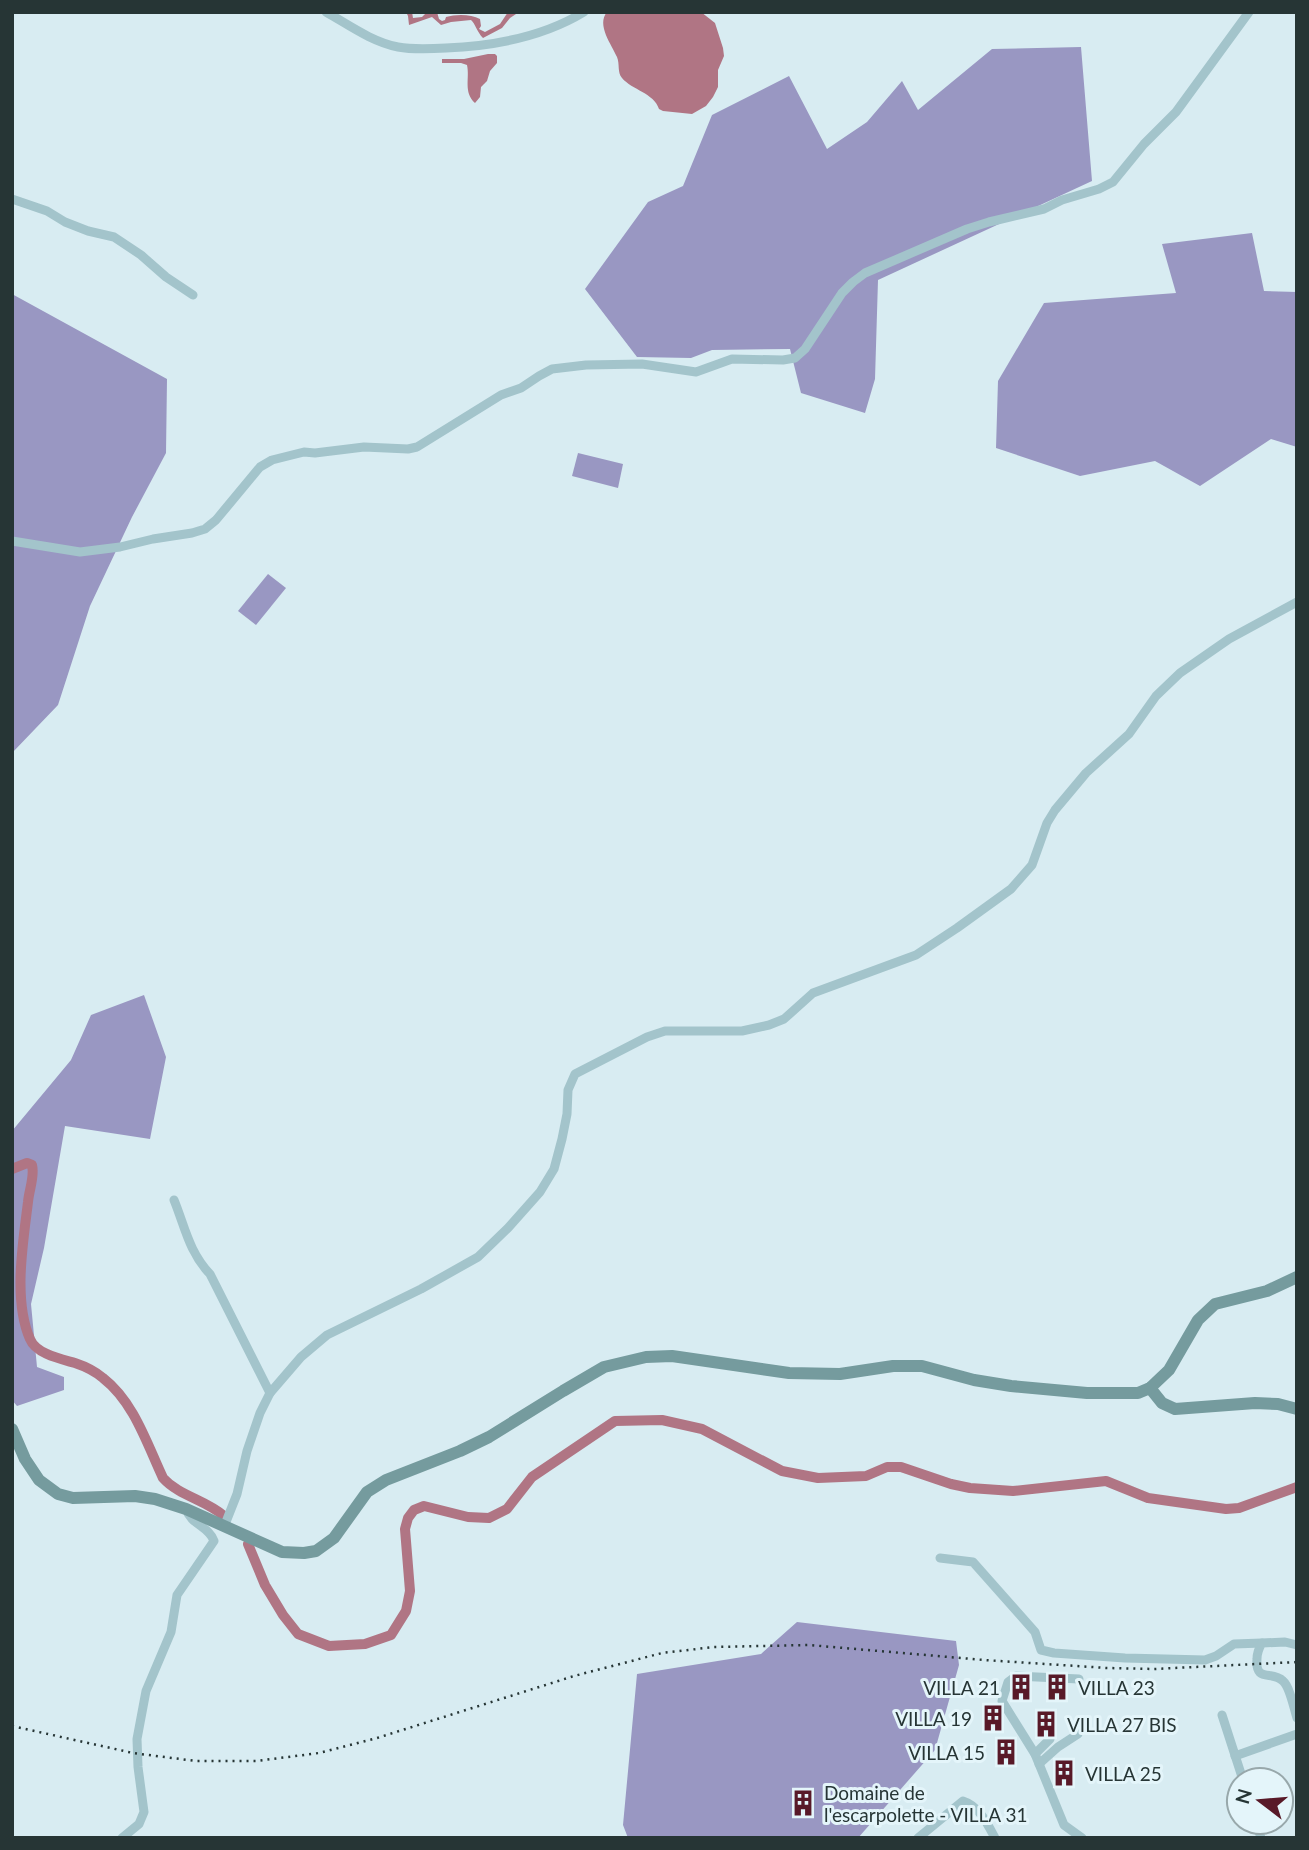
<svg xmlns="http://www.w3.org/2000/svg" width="1309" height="1850" viewBox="0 0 1309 1850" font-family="Lato,sans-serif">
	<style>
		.green { fill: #9997c2 }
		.water { fill: #b07584 }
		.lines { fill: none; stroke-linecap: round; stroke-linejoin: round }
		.canal { stroke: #b07584; stroke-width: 10 }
		.street { stroke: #a3c4cb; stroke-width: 9 }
		.secondary { stroke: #759b9e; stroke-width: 12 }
		.rail { stroke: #263535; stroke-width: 2.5; stroke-dasharray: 2 5; stroke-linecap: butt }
		.labels { text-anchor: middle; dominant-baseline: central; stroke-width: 6; stroke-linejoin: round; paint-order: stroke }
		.poi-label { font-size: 19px; fill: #263535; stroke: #e4f5fa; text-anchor: start }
	</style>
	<rect width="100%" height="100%" fill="#d8ecf2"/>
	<!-- green -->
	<g class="green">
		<polygon points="1081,47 1092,181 878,280 875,379 865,413 801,393 790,349 712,350 691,358 637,357 585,289 648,202 683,186 712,115 789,76 827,149 867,122 902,81 918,110 992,49"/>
		<polygon points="1252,233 1264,291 1297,292 1297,447 1271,439 1200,486 1155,461 1080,476 996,448 998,381 1044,303 1176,293 1162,244"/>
		<polygon points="12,294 167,379 166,453 132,517 90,606 58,705 12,753"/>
		<polygon points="578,453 623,464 618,488 572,476"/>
		<polygon points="268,574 286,588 256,625 238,611"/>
		<polygon points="144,995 166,1057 150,1139 65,1126 44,1248 31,1304 37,1367 64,1377 64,1390 17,1406 12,1400 12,1131 71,1060 91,1015"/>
		<polygon points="797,1622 956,1641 959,1665 935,1750 858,1838 628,1838 623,1825 637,1674 761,1654"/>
	</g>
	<!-- water -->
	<g class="water">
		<path d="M406,12H412L413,18L422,17L427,12H437L439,19L442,21L445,20L446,17C456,14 471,14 480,19L481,26L479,29L485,32L500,24L508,12H519L510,18L502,28L483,38C477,32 475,23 471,20L451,22L441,25L432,17L409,25L408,16Z"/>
		<path d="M607,12H701L715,23L723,48L724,56L718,70V87L713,97L706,106L692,114L663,111L659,109C654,93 632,90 622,78C617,72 620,64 617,57C612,45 596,25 607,12Z"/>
		<path d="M488,54H495L497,56V63L490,71L487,81L481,87L480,97L475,103C463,92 470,78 467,65L461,63H442V59H464Z"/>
	</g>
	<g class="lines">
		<!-- canal -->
		<g class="canal">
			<path d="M12,1169L27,1163L32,1165C35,1176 29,1190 28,1202C23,1243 13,1300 30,1339C36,1354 61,1359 75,1363C84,1366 96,1372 103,1378C134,1402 147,1444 163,1478C179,1496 206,1500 224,1516"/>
			<polyline points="248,1544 265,1585 283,1615 298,1634 329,1646 365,1644 391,1635 406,1611 410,1591 405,1529 408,1518 414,1510 424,1506 468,1517 489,1518 507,1509 532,1477 615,1421 662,1420 702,1429 782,1471 818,1478 866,1476 887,1467 901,1467 951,1484 970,1488 1013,1491 1106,1481 1148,1498 1226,1509 1239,1508 1297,1487"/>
		</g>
		<!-- street -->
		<g class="street">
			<path d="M326,12C349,25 372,42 398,47C414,50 430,49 446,48C494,46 543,37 584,12"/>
			<polyline points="12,199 47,211 65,222 88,231 114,237 141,255 166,277 193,295"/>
			<polyline points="12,541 80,552 120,547 153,539 192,533 205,529 216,520 260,467 272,460 304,452 315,453 364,447 408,449 417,447 501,395 521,388 539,376 552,369 586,365 642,364 696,372 732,359 783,360 795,358 805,349 842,293 853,282 865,273 967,229 989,222 1044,209 1062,200 1099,189 1113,182 1144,144 1176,112 1249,12"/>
			<path d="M174,1200C185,1227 189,1252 210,1274L270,1393"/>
			<polyline points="224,1527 237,1494 247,1451 260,1413 270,1393 301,1357 327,1335 421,1289 478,1257 508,1228 540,1192 554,1169 562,1139 567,1114 568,1090 575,1074 647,1037 665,1031 742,1031 769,1025 784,1019 813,993 916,955 957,928 1011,889 1032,865 1047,823 1055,810 1086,773 1129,734 1156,696 1180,673 1229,639 1297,602"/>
			<polyline points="940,1558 973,1562 1035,1632 1041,1650 1054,1653 1125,1658 1205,1660 1216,1656 1234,1644 1262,1643"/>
			<path d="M1297,1645L1285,1642L1262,1643C1259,1648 1257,1653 1257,1659C1255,1683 1272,1670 1283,1681C1290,1687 1294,1709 1297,1718"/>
			<polyline points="1079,1679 1016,1676 1008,1682 1002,1701 1035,1754 1064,1825 1082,1838"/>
			<polyline points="1222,1715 1243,1780"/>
			<polyline points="1035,1754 1050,1739 1051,1731"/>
			<polyline points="1235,1756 1297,1734"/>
			<polyline points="1039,1764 1058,1747 1078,1734"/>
			<polyline points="1256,1822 1261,1838"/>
			<path d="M122,1838L139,1824L144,1812L138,1767L137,1739L146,1691L171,1632L177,1595L214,1541C209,1526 191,1525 186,1509"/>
			<path d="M918,1838L963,1801C979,1806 987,1823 995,1838"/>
		</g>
		<!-- secondary -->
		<g class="secondary">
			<polyline points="1150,1388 1162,1403 1175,1409 1255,1403 1278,1404 1297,1409"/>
			<polyline points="12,1429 25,1459 39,1480 58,1494 73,1498 135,1496 155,1499 186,1509 282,1552 304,1553 316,1551 334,1538 367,1492 386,1480 460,1451 489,1437 563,1391 604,1367 646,1357 672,1356 789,1373 840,1374 893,1366 922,1366 974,1380 1011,1386 1087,1393 1138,1393 1150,1388 1169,1370 1198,1320 1215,1304 1267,1291 1297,1277"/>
		</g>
		<!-- rail -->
		<polyline class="rail" points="12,1726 133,1753 196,1761 256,1761 319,1753 377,1738 574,1676 662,1653 714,1647 809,1645 984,1660 1107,1668 1154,1669 1297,1662"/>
	</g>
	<!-- icons -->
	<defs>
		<g id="building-bare" transform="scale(2.1)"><path d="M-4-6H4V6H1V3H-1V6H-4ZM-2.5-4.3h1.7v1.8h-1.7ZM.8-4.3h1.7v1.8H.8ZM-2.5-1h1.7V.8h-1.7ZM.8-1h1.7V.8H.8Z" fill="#581928" stroke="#e4f5fa" stroke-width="2.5" paint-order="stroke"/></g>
	</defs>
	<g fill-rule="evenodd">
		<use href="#building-bare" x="1021" y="1687"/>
		<use href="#building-bare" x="1057" y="1687"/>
		<use href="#building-bare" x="993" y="1718"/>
		<use href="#building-bare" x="1046" y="1724"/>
		<use href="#building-bare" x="1006" y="1752"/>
		<use href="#building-bare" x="1064" y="1773"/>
		<use href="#building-bare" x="803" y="1803"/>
	</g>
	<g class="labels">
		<!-- poi labels -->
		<g class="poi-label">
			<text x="1000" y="1687" text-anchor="end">VILLA 21</text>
			<text x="1078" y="1687">VILLA 23</text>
			<text x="972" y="1718" text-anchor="end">VILLA 19</text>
			<text x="1067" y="1724">VILLA 27 BIS</text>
			<text x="985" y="1752" text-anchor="end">VILLA 15</text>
			<text x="1085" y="1773">VILLA 25</text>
			<text x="824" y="1792">Domaine de<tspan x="824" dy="22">l'escarpolette - VILLA 31</tspan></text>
		</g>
	</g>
	<!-- border -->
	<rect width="1309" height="1850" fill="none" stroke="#263535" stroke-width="28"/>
	<!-- north arrow -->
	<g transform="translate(1260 1801) rotate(286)"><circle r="33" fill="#e4f5fa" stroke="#98a8ab" stroke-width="2"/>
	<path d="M0-5L12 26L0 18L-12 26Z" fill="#581928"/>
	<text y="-10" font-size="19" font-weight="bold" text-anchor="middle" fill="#263535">N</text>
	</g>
</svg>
